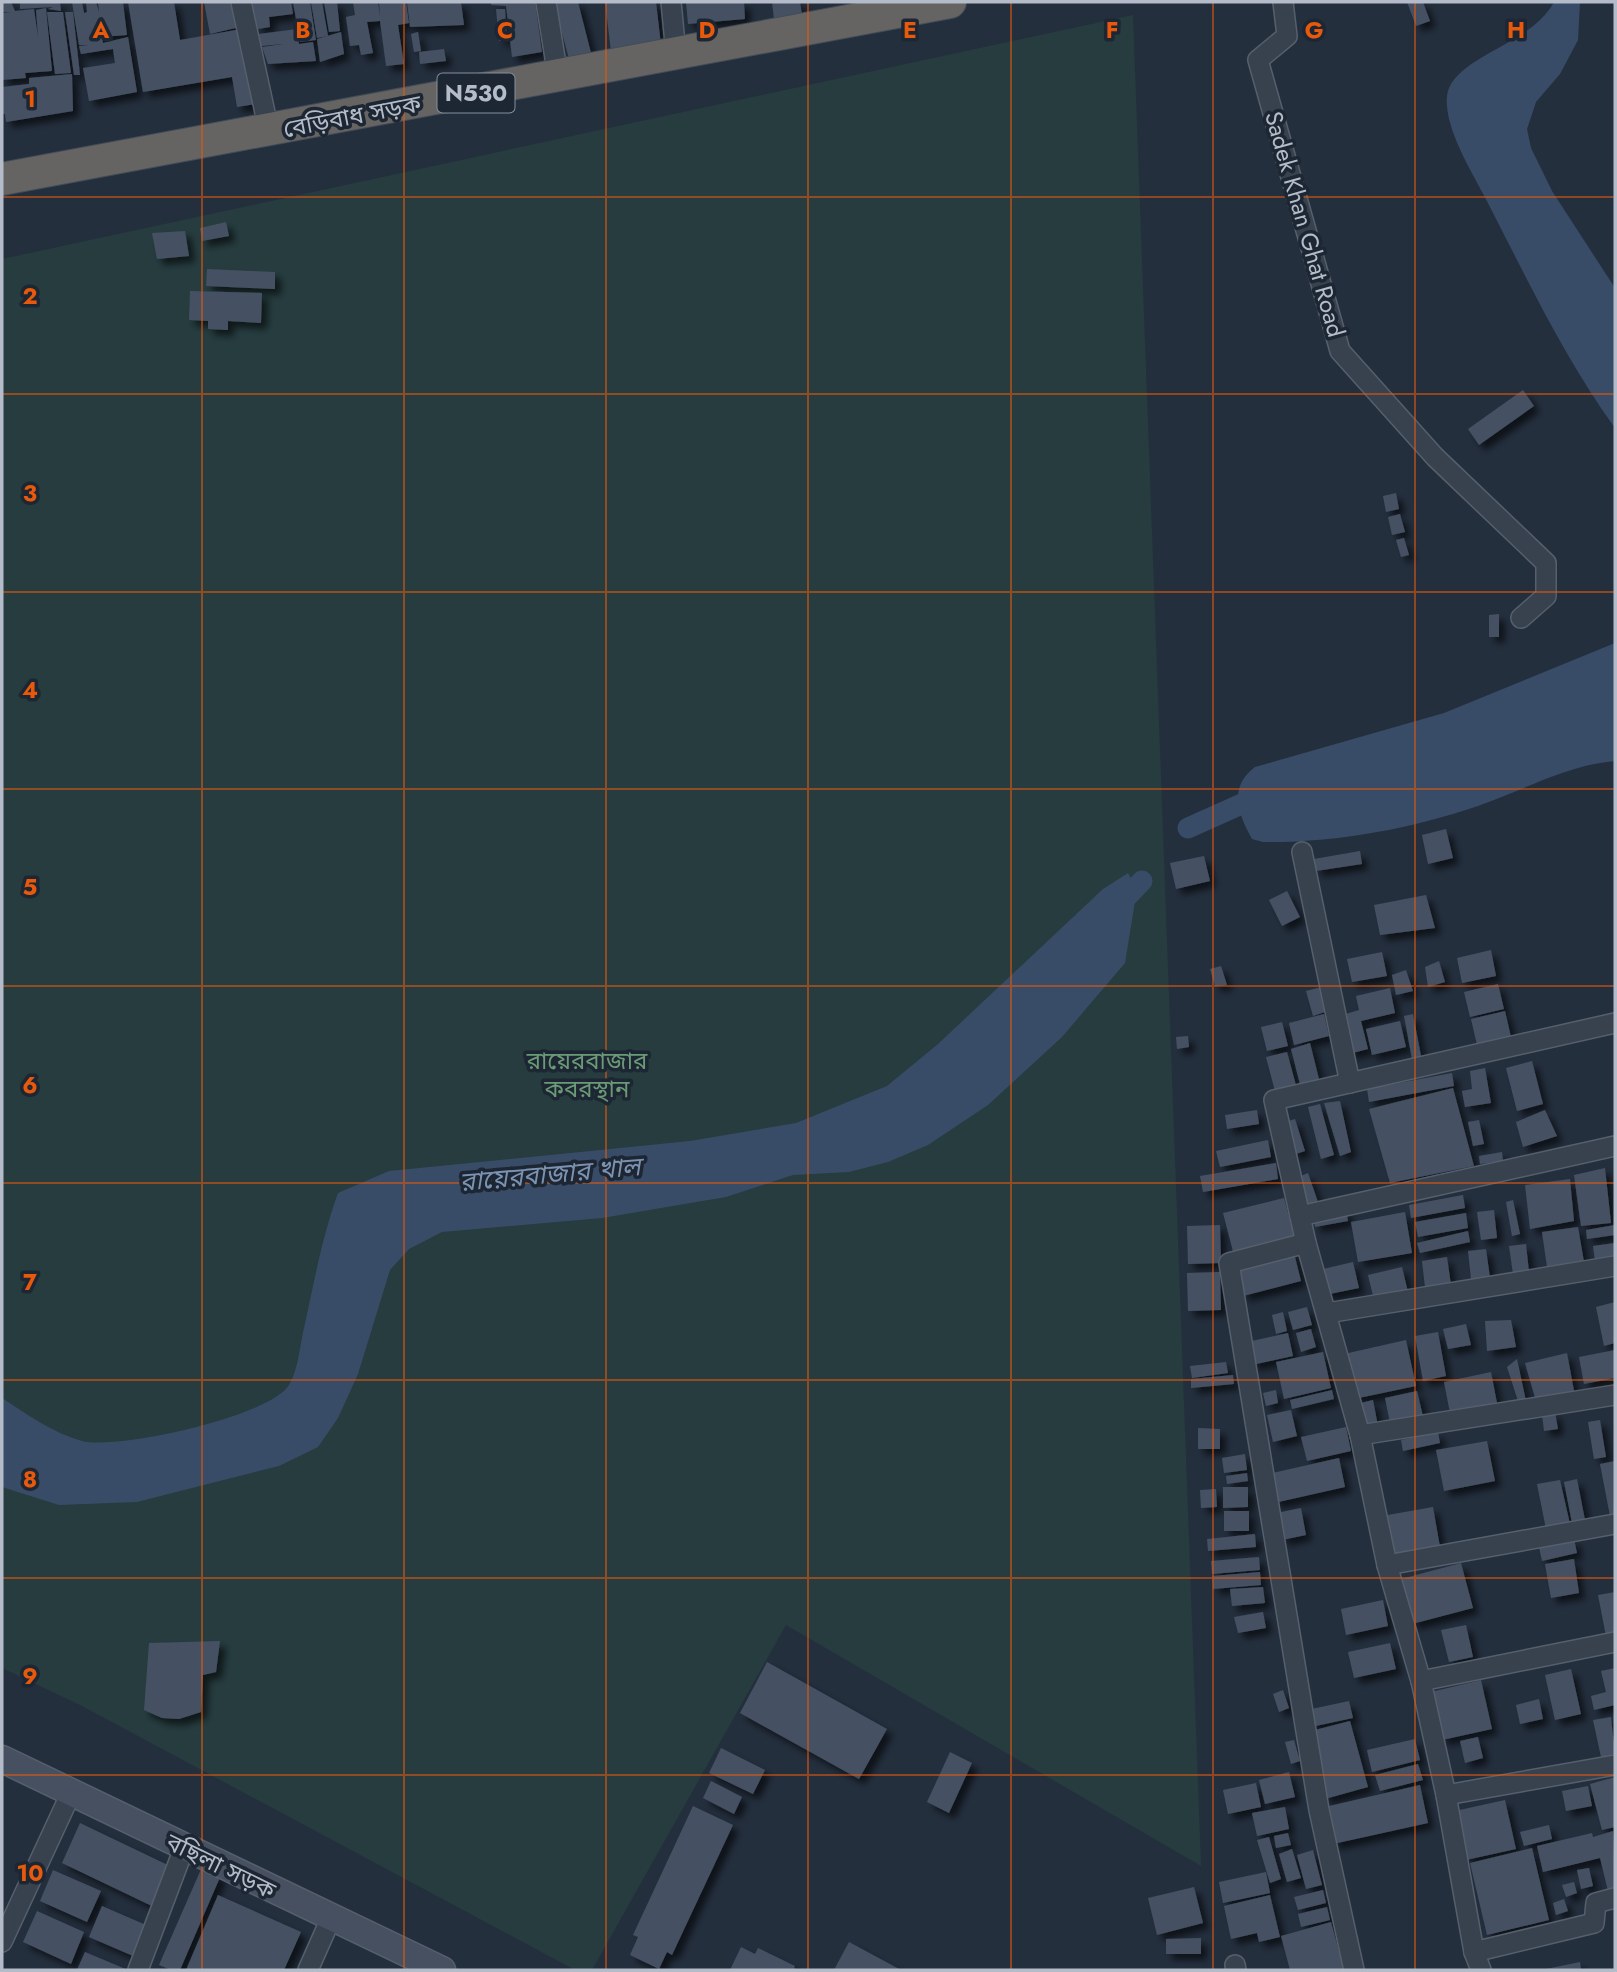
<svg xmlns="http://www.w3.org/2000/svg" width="1617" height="1972" viewBox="0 0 1617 1972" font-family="Jost,'Noto Sans Bengali',sans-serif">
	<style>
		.green { fill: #263c3f }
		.water { fill: #394c67 }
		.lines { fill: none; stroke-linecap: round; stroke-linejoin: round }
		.canal { stroke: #394c67; stroke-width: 21 }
		.building { fill: #455162; filter: url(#shadow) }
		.minor-casing { stroke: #565f6c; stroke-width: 22 }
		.secondary-casing { stroke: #565f6c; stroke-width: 29 }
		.trunk-casing { stroke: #434c59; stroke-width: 34 }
		.minor { stroke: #38414e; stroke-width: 19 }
		.secondary { stroke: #465061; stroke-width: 26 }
		.trunk { stroke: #656462; stroke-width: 32 }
		.grid { fill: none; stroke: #e8590c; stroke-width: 2; stroke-opacity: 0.55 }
		.labels { text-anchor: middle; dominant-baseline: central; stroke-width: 7; stroke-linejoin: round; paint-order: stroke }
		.shield { fill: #1d2633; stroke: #878f9c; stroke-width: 2 }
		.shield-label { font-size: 23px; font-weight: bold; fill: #b4bcc9 }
		.street-label { font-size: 24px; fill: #b4bcc9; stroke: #1d2633 }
		.park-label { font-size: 24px; fill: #6b9a76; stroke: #1d2633 }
		.water-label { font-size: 26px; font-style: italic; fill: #7c92b1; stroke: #1d2633 }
		.grid-label { font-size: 23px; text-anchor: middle; font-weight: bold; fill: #e8590c; stroke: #1d2633; stroke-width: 7; stroke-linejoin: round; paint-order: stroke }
	</style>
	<defs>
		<filter id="shadow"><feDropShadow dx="6" dy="6" stdDeviation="3.5" flood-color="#0009"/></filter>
	</defs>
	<rect width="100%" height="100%" fill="#242f3e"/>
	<!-- green -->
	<polygon class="green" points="1133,15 1201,1866 786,1625 592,1970 575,1970 82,1706 2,1668 2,259"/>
	<!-- water -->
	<g class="water">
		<path d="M1554,2H1580L1578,40L1560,74L1536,102L1527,129L1531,148L1552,191L1615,288V428C1566,360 1530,285 1492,211C1478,182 1457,151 1449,119C1447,109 1445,98 1449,88C1466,53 1531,44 1554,2Z"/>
		<path d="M1615,643V761C1567,765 1524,790 1478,806C1410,829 1335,843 1263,842L1252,839C1238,814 1228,787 1255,767L1444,713Z"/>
		<path d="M1128,873L1137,889L1125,963L1062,1037L988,1105L928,1145L888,1162L849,1172L793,1175L726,1197L602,1218L442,1232L409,1249L390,1270L358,1374L338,1418L318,1447L279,1466L137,1502L59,1505L2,1487V1398C26,1414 53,1433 82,1441C117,1450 269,1417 289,1385C298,1371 300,1345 304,1328C314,1283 322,1237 338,1193L389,1171L690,1141L796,1123L887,1086L938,1044L1103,889Z"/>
	</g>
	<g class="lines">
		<!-- canal -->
		<g class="canal">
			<polyline points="1188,828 1264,794"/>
			<polyline points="1117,907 1142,881"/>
		</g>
	</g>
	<!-- building -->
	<g class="building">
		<polygon points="2,2 11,2 15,11 34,9 38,37 36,10 46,8 52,71 25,73 26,78 2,80 2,13 11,12 2,12"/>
		<polygon points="20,2 60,2 61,11 48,9 53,7 20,9"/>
		<polygon points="72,2 82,2 84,13 87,12 86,2 96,2 99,12 98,2 123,2 127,35 102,37 103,43 128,37 137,92 89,101 83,68 115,63 113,49 81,54 79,46 89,45 79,45"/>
		<polygon points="128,2 174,2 180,40 241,29 256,104 237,107 232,77 143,92"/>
		<polygon points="204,2 234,2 240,27 210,34"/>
		<polygon points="251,2 291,2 293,14 269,17 270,27 258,29"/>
		<polygon points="293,2 310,2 316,40 300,42"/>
		<polygon points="311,2 322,2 328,36 317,38"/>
		<polygon points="324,2 337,2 340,31 329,32"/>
		<polygon points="353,2 378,2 380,17 379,2 406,2 409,23 398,25 404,64 386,66 380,21 367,22 373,53 361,55 359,45 350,46 346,17 355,15"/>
		<polygon points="407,2 461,2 464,25 410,27"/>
		<polygon points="491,2 535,2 542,52 512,57 506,6 491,5"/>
		<polygon points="554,2 578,2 591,53 569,59"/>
		<polygon points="605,2 656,2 661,45 611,51"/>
		<polygon points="686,2 744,2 745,19 688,24"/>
		<polygon points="772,2 800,2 802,15 774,19"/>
		<polygon points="1407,2 1423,2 1430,21 1416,26"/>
		<polygon points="496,9 505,9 507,40 499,41"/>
		<polygon points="47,12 63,12 71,73 55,74"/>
		<polygon points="65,12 73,12 80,75 74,75"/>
		<polygon points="297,29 299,44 313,42 316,61 268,64 262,47 283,44 261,46 259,34"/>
		<polygon points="341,32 344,54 320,62 317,39"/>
		<polygon points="418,32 421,51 414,52 411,34"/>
		<polygon points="444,49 446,61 420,64 419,52"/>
		<polygon points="72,74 73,111 6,122 5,114 2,114 2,87 29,84 29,78"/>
		<polygon points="226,222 229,236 202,241 200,228"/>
		<polygon points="185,231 189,256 157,259 152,233"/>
		<polygon points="207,269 275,272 275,289 206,286"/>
		<polygon points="190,291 262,293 261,323 228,321 228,330 208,329 208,321 189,320"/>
		<polygon points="1523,390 1534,406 1479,445 1468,429"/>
		<polygon points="1396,493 1399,509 1386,512 1383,496"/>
		<polygon points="1400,514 1405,532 1392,535 1388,517"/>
		<polygon points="1404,538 1409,555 1401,557 1396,540"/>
		<polygon points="1499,614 1499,637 1489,637 1489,615"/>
		<polygon points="1446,829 1453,858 1428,864 1422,835"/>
		<polygon points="1360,851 1362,864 1316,871 1314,859"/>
		<polygon points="1204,856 1210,881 1176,889 1170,863"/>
		<polygon points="1287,891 1300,917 1282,926 1269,900"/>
		<polygon points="1426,895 1435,928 1380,935 1374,905"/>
		<polygon points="1491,950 1496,976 1462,983 1457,958"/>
		<polygon points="1382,952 1387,976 1352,982 1347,959"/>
		<polygon points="1439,961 1445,982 1428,987 1425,967"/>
		<polygon points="1221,966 1227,985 1215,986 1210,969"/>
		<polygon points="1406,970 1413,991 1396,995 1392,975"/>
		<polygon points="1498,984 1504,1009 1470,1017 1464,992"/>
		<polygon points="1322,987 1328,1011 1313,1016 1306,991"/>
		<polygon points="1390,988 1395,1013 1361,1021 1368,1049 1349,1054 1339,1016 1359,1010 1356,996"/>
		<polygon points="1505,1011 1511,1037 1477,1045 1471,1019"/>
		<polygon points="1324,1014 1329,1036 1294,1045 1289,1023"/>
		<polygon points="1413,1014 1421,1056 1412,1059 1404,1016"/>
		<polygon points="1400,1021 1406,1047 1372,1055 1366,1029"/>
		<polygon points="1282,1022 1288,1046 1267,1051 1261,1027"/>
		<polygon points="1188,1036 1189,1047 1177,1049 1176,1037"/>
		<polygon points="1310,1043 1320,1083 1301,1088 1291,1049"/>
		<polygon points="1287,1052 1297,1089 1276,1095 1266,1057"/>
		<polygon points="1532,1061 1543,1104 1517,1111 1506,1068"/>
		<polygon points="1485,1068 1491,1103 1465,1107 1462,1091 1472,1089 1470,1071"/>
		<polygon points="1452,1073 1454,1086 1369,1102 1367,1089"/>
		<polygon points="1453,1088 1474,1166 1390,1183 1369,1109"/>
		<polygon points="1340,1101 1351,1152 1340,1156 1324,1103"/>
		<polygon points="1320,1104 1334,1155 1321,1159 1308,1107"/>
		<polygon points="1257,1110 1259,1124 1227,1129 1225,1115"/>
		<polygon points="1545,1110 1557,1136 1523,1147 1516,1122"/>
		<polygon points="1295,1119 1305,1151 1293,1155 1282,1123"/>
		<polygon points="1479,1120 1484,1144 1473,1146 1468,1122"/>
		<polygon points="1268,1140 1271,1157 1220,1167 1216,1151"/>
		<polygon points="1502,1152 1503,1161 1480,1164 1479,1156"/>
		<polygon points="1276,1163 1278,1179 1203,1192 1200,1176"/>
		<polygon points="1605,1168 1611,1223 1581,1226 1574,1175"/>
		<polygon points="1308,1173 1319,1205 1306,1210 1296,1178"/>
		<polygon points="1570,1179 1574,1221 1530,1229 1525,1185"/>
		<polygon points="1463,1195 1465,1208 1411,1218 1409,1205"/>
		<polygon points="1284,1198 1296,1243 1235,1259 1223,1213"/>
		<polygon points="1513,1200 1520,1234 1512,1236 1506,1202"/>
		<polygon points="1346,1209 1348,1221 1315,1227 1313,1215"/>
		<polygon points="1494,1210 1497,1238 1481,1240 1477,1212"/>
		<polygon points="1405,1212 1412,1253 1358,1262 1351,1222"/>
		<polygon points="1466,1213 1468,1228 1418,1237 1415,1222"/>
		<polygon points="1220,1225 1221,1263 1188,1264 1187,1226"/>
		<polygon points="1615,1225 1615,1235 1587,1239 1586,1230"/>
		<polygon points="1578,1227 1584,1262 1547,1267 1542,1232"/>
		<polygon points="1468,1231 1470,1242 1420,1253 1417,1243"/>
		<polygon points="1615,1243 1615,1258 1595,1261 1593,1246"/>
		<polygon points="1526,1244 1529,1272 1513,1274 1509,1246"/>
		<polygon points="1293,1249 1301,1281 1243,1296 1235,1264"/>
		<polygon points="1486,1249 1491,1285 1472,1288 1468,1251"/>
		<polygon points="1447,1257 1452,1292 1426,1296 1422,1261"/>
		<polygon points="1353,1262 1359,1288 1325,1295 1319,1270"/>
		<polygon points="1402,1267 1408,1292 1374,1300 1368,1275"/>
		<polygon points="1220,1272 1221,1310 1188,1311 1187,1273"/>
		<polygon points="1615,1302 1615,1343 1604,1346 1596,1307"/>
		<polygon points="1307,1307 1312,1325 1293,1330 1288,1312"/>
		<polygon points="1283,1312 1287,1331 1276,1334 1272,1315"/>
		<polygon points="1511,1320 1516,1347 1487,1351 1485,1321"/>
		<polygon points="1466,1324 1471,1345 1448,1349 1443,1329"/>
		<polygon points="1311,1329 1316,1347 1301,1352 1296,1333"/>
		<polygon points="1438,1332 1446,1376 1423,1381 1415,1336"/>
		<polygon points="1288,1333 1293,1356 1252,1365 1247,1342"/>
		<polygon points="1406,1340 1416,1386 1354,1399 1344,1354"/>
		<polygon points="1615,1350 1615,1378 1584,1384 1579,1357"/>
		<polygon points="1323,1352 1331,1388 1284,1399 1276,1362"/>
		<polygon points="1567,1353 1575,1396 1536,1401 1525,1363"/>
		<polygon points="1517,1359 1526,1401 1518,1401 1507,1367"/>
		<polygon points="1226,1362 1228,1373 1192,1378 1190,1366"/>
		<polygon points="1491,1372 1497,1403 1450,1413 1444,1382"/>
		<polygon points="1233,1375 1234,1384 1191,1388 1191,1379"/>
		<polygon points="1276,1390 1278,1403 1266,1406 1263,1393"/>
		<polygon points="1332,1390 1334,1399 1292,1409 1290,1400"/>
		<polygon points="1417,1391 1423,1416 1390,1423 1385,1398"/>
		<polygon points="1373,1400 1378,1426 1362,1428 1357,1404"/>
		<polygon points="1291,1410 1297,1436 1273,1442 1267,1415"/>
		<polygon points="1555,1412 1558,1429 1544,1431 1542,1414"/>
		<polygon points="1600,1420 1606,1457 1594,1459 1588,1422"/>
		<polygon points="1346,1427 1351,1451 1307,1461 1301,1437"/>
		<polygon points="1198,1428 1220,1429 1220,1449 1198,1449"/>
		<polygon points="1438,1432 1440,1443 1403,1451 1401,1440"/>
		<polygon points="1487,1441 1495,1481 1444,1491 1436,1450"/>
		<polygon points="1245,1454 1247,1470 1224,1473 1222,1458"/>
		<polygon points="1339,1458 1345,1487 1274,1503 1268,1474"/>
		<polygon points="1615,1461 1615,1515 1610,1516 1600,1464"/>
		<polygon points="1247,1473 1248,1481 1227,1484 1226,1476"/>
		<polygon points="1577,1479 1585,1520 1572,1523 1564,1482"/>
		<polygon points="1560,1480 1570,1524 1546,1529 1537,1484"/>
		<polygon points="1223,1487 1248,1487 1248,1507 1223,1508"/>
		<polygon points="1216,1489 1217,1507 1201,1508 1200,1490"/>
		<polygon points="1433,1507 1440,1547 1389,1557 1382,1516"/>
		<polygon points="1301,1508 1306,1535 1282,1540 1276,1513"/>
		<rect x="1224" y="1511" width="25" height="20"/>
		<polygon points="1255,1534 1256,1547 1208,1551 1207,1539"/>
		<polygon points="1574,1539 1577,1553 1542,1561 1539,1547"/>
		<polygon points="1259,1557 1260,1570 1212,1574 1211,1561"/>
		<polygon points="1574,1559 1579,1593 1551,1598 1545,1564"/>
		<polygon points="1461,1563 1473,1608 1412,1624 1401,1579"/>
		<polygon points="1260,1572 1261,1585 1213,1589 1212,1576"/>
		<polygon points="1263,1587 1265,1603 1232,1606 1230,1589"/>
		<polygon points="1615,1592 1615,1635 1606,1636 1598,1595"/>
		<polygon points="1383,1600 1388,1626 1346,1635 1341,1609"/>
		<polygon points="1263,1612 1266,1628 1238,1633 1234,1617"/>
		<polygon points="1466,1625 1473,1657 1449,1662 1441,1630"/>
		<polygon points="220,1641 216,1672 203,1675 201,1712 179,1719 162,1718 144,1710 149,1643"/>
		<polygon points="1390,1643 1396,1669 1354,1678 1348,1652"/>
		<polygon points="767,1662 887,1729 859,1779 740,1713"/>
		<polygon points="1615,1668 1615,1705 1594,1710 1591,1696 1606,1692 1601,1671"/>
		<polygon points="1571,1669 1581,1714 1555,1720 1545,1675"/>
		<polygon points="1481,1680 1492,1729 1442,1740 1431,1692"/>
		<polygon points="1283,1690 1289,1708 1279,1712 1273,1694"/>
		<polygon points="1539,1699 1543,1719 1520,1724 1516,1705"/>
		<polygon points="1349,1701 1353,1718 1311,1727 1307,1710"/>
		<polygon points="1611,1717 1615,1754 1601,1757 1593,1720"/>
		<polygon points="1350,1721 1368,1787 1325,1799 1307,1732"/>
		<polygon points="1478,1737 1483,1758 1465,1763 1460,1741"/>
		<polygon points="1415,1739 1420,1760 1372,1772 1367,1750"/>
		<polygon points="1294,1740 1300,1761 1291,1764 1285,1742"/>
		<polygon points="721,1748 765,1770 753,1794 709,1773"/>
		<polygon points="950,1752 972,1763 949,1813 927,1802"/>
		<polygon points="1418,1764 1423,1780 1380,1791 1375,1775"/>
		<polygon points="1289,1772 1295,1797 1265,1804 1259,1780"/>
		<polygon points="1615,1777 1615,1827 1602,1830 1590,1784"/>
		<polygon points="711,1781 742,1797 734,1814 703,1798"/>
		<polygon points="1256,1783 1261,1807 1228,1814 1223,1790"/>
		<polygon points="1420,1785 1428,1823 1333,1844 1325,1807"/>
		<polygon points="1588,1786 1592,1806 1566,1811 1562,1791"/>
		<polygon points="1505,1800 1516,1849 1466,1860 1455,1811"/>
		<polygon points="693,1806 733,1825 672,1955 667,1952 659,1969 630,1955 638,1937 633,1935"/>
		<polygon points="1285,1807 1289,1829 1257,1836 1252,1813"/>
		<polygon points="80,1823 174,1868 156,1908 62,1863"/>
		<polygon points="1549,1825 1552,1839 1524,1846 1520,1832"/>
		<polygon points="1613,1831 1615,1889 1608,1891 1600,1858 1543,1872 1537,1846 1592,1833 1593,1837"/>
		<polygon points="1288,1833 1291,1845 1276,1848 1274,1836"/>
		<polygon points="1269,1837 1281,1879 1270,1883 1257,1840"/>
		<polygon points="1532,1848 1549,1920 1487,1935 1470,1863"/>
		<polygon points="1292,1849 1301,1878 1287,1882 1279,1854"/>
		<polygon points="1313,1850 1322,1885 1306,1889 1297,1855"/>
		<polygon points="202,1867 221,1875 180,1970 171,1970 159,1965"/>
		<polygon points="1589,1868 1593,1886 1581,1889 1577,1870"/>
		<polygon points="53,1870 101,1891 87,1922 40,1901"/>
		<polygon points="1266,1872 1270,1893 1223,1903 1219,1882"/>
		<polygon points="1574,1882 1577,1893 1566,1897 1562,1885"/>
		<polygon points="1194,1887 1203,1923 1157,1935 1148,1898"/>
		<polygon points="1323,1890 1326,1903 1298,1910 1294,1897"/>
		<polygon points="218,1895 301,1932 284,1970 186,1970"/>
		<polygon points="1270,1895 1280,1937 1259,1942 1257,1933 1231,1939 1224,1906"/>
		<polygon points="1564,1899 1568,1911 1556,1915 1553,1903"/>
		<polygon points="102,1906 146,1925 133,1956 89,1937"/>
		<polygon points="1327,1907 1330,1920 1301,1927 1298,1914"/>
		<polygon points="37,1911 84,1932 71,1964 23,1942"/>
		<polygon points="1331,1922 1344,1970 1290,1970 1281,1936"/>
		<polygon points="1201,1938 1201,1954 1166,1954 1166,1939"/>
		<polygon points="849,1942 901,1970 834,1970"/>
		<polygon points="741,1947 755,1954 758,1948 795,1966 794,1968 798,1970 730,1970"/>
		<polygon points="85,1952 128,1970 77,1970"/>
		<polygon points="1580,1962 1581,1970 1546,1970 1546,1969"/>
	</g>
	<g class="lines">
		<!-- minor casing -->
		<g class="minor-casing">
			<g id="minor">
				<polyline points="241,2 269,131"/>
				<polyline points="546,2 558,77"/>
				<polyline points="671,2 676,54"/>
				<polyline points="1283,2 1287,36 1258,60 1340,351 1435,457 1546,563 1546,596 1521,618"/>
				<polyline points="1302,852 1350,1083"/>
				<polyline points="1300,1216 1615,1146"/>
				<polyline points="1306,1243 1229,1263 1319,1810 1354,1970"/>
				<polyline points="1327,1313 1615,1266"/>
				<polyline points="1360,1435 1615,1395"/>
				<polyline points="1387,1565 1615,1524"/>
				<polyline points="1421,1681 1615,1642"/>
				<polyline points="1446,1795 1615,1765"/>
				<polyline points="2,1942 71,1793"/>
				<polyline points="1474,1952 1594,1923 1596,1903 1615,1898"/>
				<polyline points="1235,1965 1236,1970"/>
				<polyline points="138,1970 184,1848"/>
				<polyline points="308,1970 331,1918"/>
				<polyline points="1481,1970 1474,1952 1446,1795 1421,1681 1387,1565 1360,1435 1306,1243 1274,1100 1615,1023"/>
			</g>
		</g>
		<!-- secondary casing -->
		<g class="secondary-casing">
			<polyline id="secondary" points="2,1759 442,1970"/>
		</g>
		<!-- trunk casing -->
		<g class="trunk-casing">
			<polyline id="trunk" points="2,179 950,2"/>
		</g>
		<!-- minor -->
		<use href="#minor" class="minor"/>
		<!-- secondary -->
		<use href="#secondary" class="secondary"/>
		<!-- trunk -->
		<use href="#trunk" class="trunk"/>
	</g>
	<!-- grid -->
	<path class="grid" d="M202,2V1970M404,2V1970M606,2V1970M808,2V1970M1011,2V1970M1213,2V1970M1415,2V1970M2,197H1615M2,394H1615M2,592H1615M2,789H1615M2,986H1615M2,1183H1615M2,1380H1615M2,1578H1615M2,1775H1615"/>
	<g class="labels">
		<!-- shield labels -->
		<rect class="shield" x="437.5" y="73.5" width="77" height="39" rx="5"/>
		<g class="shield-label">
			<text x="476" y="93">N530</text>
		</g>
		<!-- street labels -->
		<g class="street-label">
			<text transform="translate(352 116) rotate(-11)">বেড়িবাধ সড়ক</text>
			<text transform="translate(1305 224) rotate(74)">Sadek Khan Ghat Road</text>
			<text transform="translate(221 1866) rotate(26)">বছিলা সড়ক</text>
		</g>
		<!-- park labels -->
		<g class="park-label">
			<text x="587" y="1060">রায়েরবাজার<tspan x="587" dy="28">কবরস্থান</tspan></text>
		</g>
		<!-- water labels -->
		<g class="water-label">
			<text transform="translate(550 1174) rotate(-5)">রায়েরবাজার খাল</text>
		</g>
	</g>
	<g class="grid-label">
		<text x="101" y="38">A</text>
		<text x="303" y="38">B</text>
		<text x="505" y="38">C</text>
		<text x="707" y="38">D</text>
		<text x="910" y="38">E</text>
		<text x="1112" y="38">F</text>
		<text x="1314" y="38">G</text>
		<text x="1516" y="38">H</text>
		<text x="30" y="107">1</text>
		<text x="30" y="304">2</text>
		<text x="30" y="501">3</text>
		<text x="30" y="698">4</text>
		<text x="30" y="895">5</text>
		<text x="30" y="1093">6</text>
		<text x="30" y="1290">7</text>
		<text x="30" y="1487">8</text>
		<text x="30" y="1684">9</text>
		<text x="30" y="1881">10</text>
	</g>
	<!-- border -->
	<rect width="1617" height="1972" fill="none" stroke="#b4bcc9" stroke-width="7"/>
</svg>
